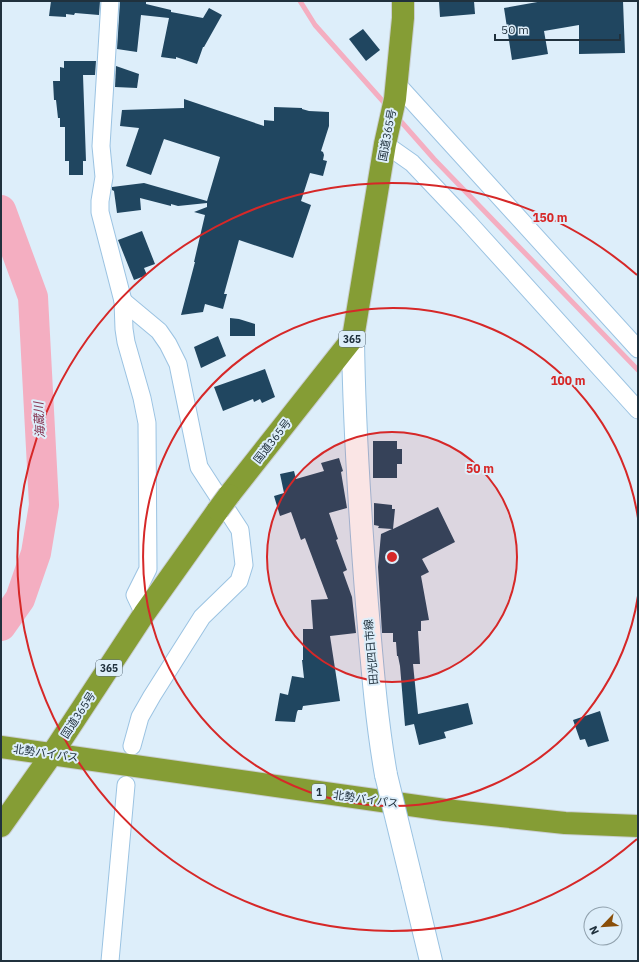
<svg xmlns="http://www.w3.org/2000/svg" width="639" height="962" viewBox="0 0 639 962" font-family="'IBM Plex Sans','Noto Sans JP',sans-serif">
	<style>
		.lines { fill: none; stroke-linecap: round; stroke-linejoin: round }
		.stream { stroke: #f4aec1; stroke-width: 5 }
		.river { stroke: #f4aec1; stroke-width: 30 }
		.building { fill: #204660 }
		.street-casing { stroke: #9bc3e2; stroke-width: 19 }
		.secondary-casing { stroke: #9bc3e2; stroke-width: 24 }
		.highway-casing { stroke: #c9ced0; stroke-width: 24 }
		.street { stroke: #fff; stroke-width: 17 }
		.secondary { stroke: #fff; stroke-width: 22 }
		.highway { stroke: #859d35; stroke-width: 22 }
		.secondary-bridge-casing { stroke: #9bc3e2; stroke-width: 24; stroke-linecap: butt }
		.highway-bridge-casing { stroke: #c9ced0; stroke-width: 24; stroke-linecap: butt }
		.secondary-bridge { stroke: #fff; stroke-width: 22 }
		.highway-bridge { stroke: #859d35; stroke-width: 22 }
		.ring { fill: none; stroke: #d62828; stroke-width: 2 }
		.labels { text-anchor: middle; dominant-baseline: central; stroke-width: 4; stroke-linejoin: round; paint-order: stroke }
		.shield { fill: #ddeefa; stroke: #596a76; stroke-width: 1 }
		.shield-label { font-size: 10px; font-weight: bold; fill: #20313d }
		.street-label { font-size: 11px; fill: #20313d; stroke: #ddeefa }
		.water-label { font-size: 12px; font-style: italic; fill: #84324f; stroke: #ddeefa }
		.centre { fill: #d62828; stroke: #ddeefa; stroke-width: 2 }
		.ring-label { font-size: 12px; text-anchor: middle; font-weight: bold; fill: #d62828; stroke: #ddeefa; stroke-width: 4; stroke-linejoin: round; paint-order: stroke }
	</style>
	<rect width="100%" height="100%" fill="#ddeefa"/>
	<g class="lines">
		<!-- stream -->
		<g class="stream">
			<polyline points="300,1 315,25 388,107"/>
			<polyline points="397,117 434,159 638,370"/>
		</g>
		<!-- river -->
		<polyline class="river" points="1,210 33,297 44,505 36,553 20,599 1,626"/>
	</g>
	<!-- building -->
	<g class="building">
		<polygon points="51,1 100,1 99,15 75,13 74,15 66,14 66,17 49,16"/>
		<polygon points="120,1 146,1 146,4 171,10 171,12 203,18 209,8 222,15 204,47 203,47 197,64 176,57 176,59 161,57 169,18 141,15 137,52 117,49"/>
		<polygon points="439,1 474,1 475,14 440,17"/>
		<polygon points="543,1 623,1 625,53 579,54 579,25 544,31 548,54 512,60 504,8"/>
		<polygon points="363,29 380,50 366,61 349,39"/>
		<polygon points="64,61 96,61 95,75 83,75 86,161 83,161 83,175 69,175 69,161 65,161 65,127 60,127 60,118 58,118 56,100 54,100 53,81 60,81 60,67 64,68"/>
		<polygon points="116,66 139,74 137,88 115,87"/>
		<polygon points="184,99 264,126 264,120 274,121 274,107 302,108 302,109 309,111 329,112 329,126 321,151 323,152 324,155 323,160 327,161 323,176 310,173 301,201 311,205 293,258 239,240 224,294 227,294 223,309 205,304 203,312 181,315 195,262 194,262 205,215 194,212 207,207 207,203 178,206 171,204 171,206 140,198 141,210 117,213 114,191 112,190 112,187 144,183 207,201 220,157 164,139 151,175 126,166 139,128 120,126 122,110 184,108"/>
		<polygon points="142,231 155,264 144,268 147,275 134,280 118,240"/>
		<polygon points="230,318 239,319 255,324 255,336 230,336"/>
		<polygon points="218,336 226,356 201,368 194,347"/>
		<polygon points="265,369 275,397 262,403 260,399 254,402 253,399 223,411 214,387"/>
		<polygon points="373,441 397,441 397,449 402,449 402,464 397,464 397,478 373,478"/>
		<polygon points="339,458 343,471 341,472 347,508 329,513 338,539 336,540 347,570 343,572 352,597 356,633 330,636 340,701 303,706 302,710 298,710 297,712 295,722 275,721 280,693 288,695 292,676 304,678 302,660 303,660 303,629 313,629 311,600 328,599 305,538 301,540 291,512 280,516 274,496 284,493 280,474 294,471 296,479 324,471 321,463"/>
		<polygon points="374,503 392,505 392,509 395,509 393,529 438,507 455,542 422,559 429,572 421,576 429,620 421,621 421,631 418,631 420,664 413,664 418,714 468,703 473,724 444,732 446,738 419,745 414,724 405,726 400,666 398,656 397,656 396,642 393,642 393,633 382,633 378,567 381,534 392,529 378,528 379,526 374,525"/>
		<polygon points="600,711 609,741 588,747 585,739 580,740 573,720"/>
	</g>
	<g class="lines">
		<!-- street casing -->
		<g class="street-casing">
			<g id="street">
				<polyline points="110,1 101,146 104,177 100,201 100,212 123,301 124,329 126,342 142,398 147,423 148,569 135,595 144,614"/>
				<polyline points="396,83 638,349"/>
				<polyline points="385,144 412,163 468,222 638,410"/>
				<polyline points="123,301 159,331 168,344 178,364 199,467 240,530 244,565 239,581 202,617 152,696 140,717 132,746"/>
				<polyline points="110,961 126,785"/>
			</g>
		</g>
		<!-- secondary casing -->
		<g class="secondary-casing">
			<g id="secondary">
				<path d="M353,338C354,427 360,515 367,604C372,662 376,718 386,775"/>
				<polyline points="413,886 431,961"/>
			</g>
		</g>
		<!-- highway casing -->
		<g class="highway-casing">
			<g id="highway">
				<polyline points="229,495 353,338 385,144 395,99 403,18 403,1"/>
				<polyline points="1,747 445,810 565,823 638,826"/>
				<polyline points="1,826 52,754 144,614 218,510"/>
			</g>
		</g>
		<!-- street -->
		<use href="#street" class="street"/>
		<!-- secondary -->
		<use href="#secondary" class="secondary"/>
		<!-- highway -->
		<use href="#highway" class="highway"/>
		<!-- secondary-bridge casing -->
		<g class="secondary-bridge-casing">
			<polyline id="secondary-bridge" points="386,775 413,886"/>
		</g>
		<!-- highway-bridge casing -->
		<g class="highway-bridge-casing">
			<polyline id="highway-bridge" points="218,510 229,495"/>
		</g>
		<!-- secondary-bridge -->
		<use href="#secondary-bridge" class="secondary-bridge"/>
		<!-- highway-bridge -->
		<use href="#highway-bridge" class="highway-bridge"/>
	</g>
	<!-- distance rings -->
	<circle cx="392" cy="557" r="125" fill="#d62828" fill-opacity=".12"/>
	<g class="ring">
		<circle cx="392" cy="557" r="125"/>
		<path d="M638 596A249 249 0 1 1 638 518"/>
		<path d="M637 839A374 374 0 1 1 637 275"/>
	</g>
	<g class="labels">
		<!-- shield labels -->
		<g class="shield">
			<rect x="339" y="331" width="26" height="16" rx="3"/>
			<rect x="96" y="660" width="26" height="16" rx="3"/>
			<rect x="312" y="784" width="14" height="16" rx="3"/>
		</g>
		<g class="shield-label">
			<text x="352" y="339">365</text>
			<text x="109" y="668">365</text>
			<text x="319" y="792">1</text>
		</g>
		<!-- street labels -->
		<g class="street-label">
			<text transform="translate(387 135) rotate(-79)">国道365号</text>
			<text transform="translate(272 441) rotate(-52)">国道365号</text>
			<text transform="translate(371 652) rotate(-95)">田光四日市線</text>
			<text transform="translate(78 715) rotate(-57)">国道365号</text>
			<text transform="translate(46 753) rotate(8)">北勢バイパス</text>
			<text transform="translate(366 799) rotate(8)">北勢バイパス</text>
		</g>
		<!-- water labels -->
		<g class="water-label">
			<text transform="translate(39 420) rotate(-93)">海蔵川</text>
		</g>
	</g>
	<circle cx="392" cy="557" r="6" class="centre"/>
	<g class="ring-label">
		<text x="550" y="222">150 m</text>
		<text x="568" y="385">100 m</text>
		<text x="480" y="473">50 m</text>
	</g>
	<!-- border -->
	<rect width="639" height="962" fill="none" stroke="#20313d" stroke-width="4"/>
	<!-- north arrow -->
	<g transform="translate(603 926) rotate(245)"><circle r="19" fill="#ddeefa" stroke="#91a2ae"/>
	<path d="M0-3L7 15L0 10L-7 15Z" fill="#894e09"/>
	<text y="-6" font-size="11" font-weight="bold" text-anchor="middle" fill="#20313d">N</text>
	</g>
	<!-- scale -->
	<path d="M495 34v6h125v-6" fill="none" stroke="#20313d" stroke-width="2"/>
	<text x="501" y="34" font-size="12" fill="#20313d" stroke="#ddeefa" stroke-width="3" paint-order="stroke">50 m</text>
</svg>
